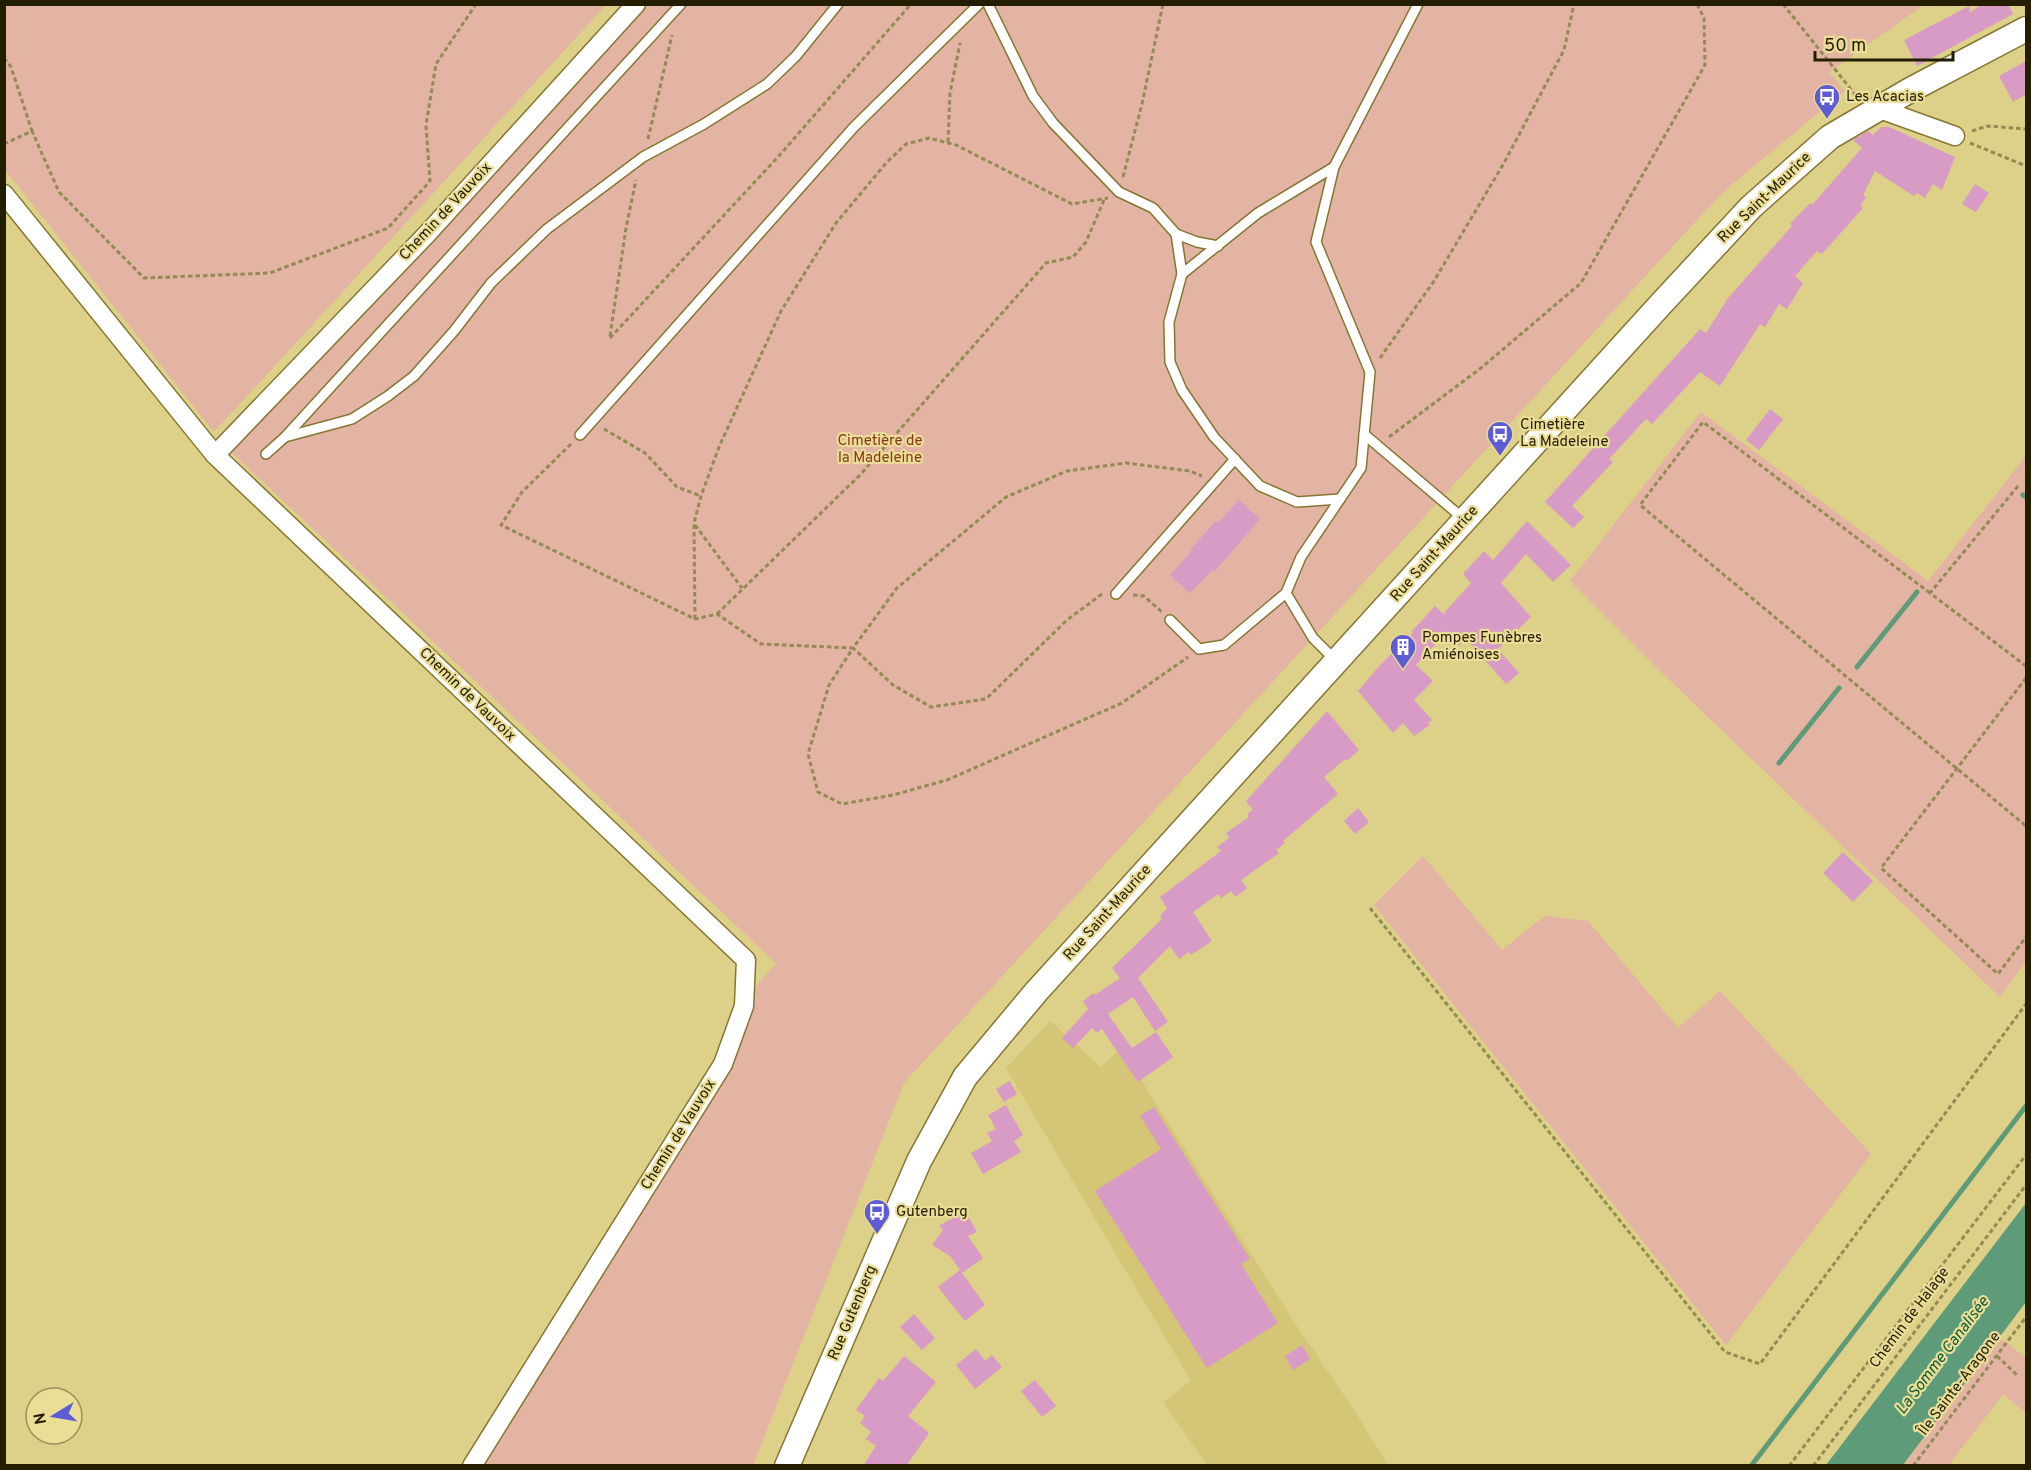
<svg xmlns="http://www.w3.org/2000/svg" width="2031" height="1470" viewBox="0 0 2031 1470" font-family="Overpass,sans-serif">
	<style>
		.built { fill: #d5c577 }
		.green { fill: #e3b3a3 }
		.water { fill: #5d9b79 }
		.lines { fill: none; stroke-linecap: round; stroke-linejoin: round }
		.stream { stroke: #5d9b79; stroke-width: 5 }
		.building { fill: #d89bc5 }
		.lane-casing { stroke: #857732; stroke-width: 12 }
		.street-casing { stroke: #857732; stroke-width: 21 }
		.secondary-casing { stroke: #857732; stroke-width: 27 }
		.path { stroke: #938a54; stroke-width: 3; stroke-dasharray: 4.5 3; stroke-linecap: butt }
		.lane { stroke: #fff; stroke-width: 9 }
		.street { stroke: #fff; stroke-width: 18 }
		.secondary { stroke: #fff; stroke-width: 24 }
		.labels { text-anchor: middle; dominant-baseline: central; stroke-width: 4.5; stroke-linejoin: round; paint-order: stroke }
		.poi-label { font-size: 15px; fill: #231e02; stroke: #eadd96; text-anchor: start }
		.street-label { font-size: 15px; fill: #231e02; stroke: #eadd96 }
		.park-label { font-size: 15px; fill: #86381e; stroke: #eadd96 }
		.water-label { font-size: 16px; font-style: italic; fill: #0d5b39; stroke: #eadd96 }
	</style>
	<rect width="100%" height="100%" fill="#ddd089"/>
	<!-- built -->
	<polygon class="built" points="1050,1021 1101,1067 1121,1048 1294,1322 1352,1407 1388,1465 1207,1465 1163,1402 1191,1381 1006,1068"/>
	<!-- green -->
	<g class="green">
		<polygon points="5,4 606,4 606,5 214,432 5,170"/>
		<polygon points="643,5 1924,5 1829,72 1845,91 1730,186 1696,221 904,1083 753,1465 483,1465 723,1076 753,990 776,963 231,452"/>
		<polygon points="1701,412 1928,581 2026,456 2026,961 2000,997 1660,671 1570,581"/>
		<polygon points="1423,856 1502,950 1545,916 1588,921 1678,1028 1720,991 1871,1154 1726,1345 1374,905"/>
		<polygon points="1999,1337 2026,1358 2026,1413 2003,1394 1949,1465 1903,1466"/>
	</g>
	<!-- water -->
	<polygon class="water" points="2026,1203 2026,1302 1903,1465 1826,1465"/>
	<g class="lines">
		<!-- stream -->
		<g class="stream">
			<polyline points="2023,495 2026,497"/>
			<polyline points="1857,667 1917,592"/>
			<polyline points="1779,763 1839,688"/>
			<polyline points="1751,1466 2026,1106"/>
		</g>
	</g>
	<!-- building -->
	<g class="building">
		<polygon points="1983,4 2008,4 2013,14 1917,66 1904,40 1969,6 1970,12"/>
		<polygon points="2026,61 2026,94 2013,102 1999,76"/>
		<polygon points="1881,127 1889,127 1955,157 1942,190 1933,184 1925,198 1917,193 1914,196 1875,171 1863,195 1866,197 1860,206 1863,208 1822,254 1817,251 1795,276 1803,283 1787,309 1779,304 1765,327 1760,324 1720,386 1700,372 1652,424 1646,419 1609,459 1613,462 1572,506 1584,517 1573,528 1545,502 1700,329 1706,333 1728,298 1792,226 1790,224 1810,203 1812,205 1862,148 1853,140 1868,131 1873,135"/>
		<polygon points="1975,184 1989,193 1976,212 1962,204"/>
		<polygon points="1770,409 1783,419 1759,450 1746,440"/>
		<polygon points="1239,500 1260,519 1214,572 1212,570 1190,593 1170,575 1192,551 1190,550 1216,521 1218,523"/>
		<polygon points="1527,521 1571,565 1553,582 1526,554 1501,583 1531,617 1498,649 1519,673 1506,684 1466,639 1459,646 1447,632 1416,665 1433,681 1414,700 1432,720 1428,723 1430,725 1414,736 1403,723 1393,733 1358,691 1380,665 1413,633 1412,631 1435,606 1443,614 1471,583 1463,574 1484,551 1493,560"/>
		<polygon points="1327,711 1359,750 1347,761 1345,759 1324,777 1338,794 1283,841 1285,843 1276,850 1279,853 1241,880 1247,888 1235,897 1231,891 1221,898 1218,894 1193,912 1212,941 1191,955 1189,952 1179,959 1170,946 1138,978 1168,1022 1155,1031 1133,997 1108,1014 1132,1048 1156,1032 1173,1057 1138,1082 1102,1029 1097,1033 1092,1028 1073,1048 1062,1038 1088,1009 1083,1001 1094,993 1095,995 1120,978 1112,968 1162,919 1160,916 1167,908 1160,897 1221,851 1217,847 1229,838 1226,833 1249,817 1247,814 1253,810 1246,801"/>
		<polygon points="1358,808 1369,822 1355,834 1344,821"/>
		<polygon points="1843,852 1873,881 1853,902 1823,873"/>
		<polygon points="1010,1081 1017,1094 1004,1102 996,1089"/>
		<polygon points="1006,1105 1023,1135 1014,1141 1021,1152 983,1174 971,1153 992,1141 987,1133 996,1129 988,1115"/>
		<polygon points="1154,1107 1250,1259 1241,1264 1278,1323 1207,1368 1095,1191 1161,1149 1140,1116"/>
		<polygon points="965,1211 977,1232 968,1236 983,1258 962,1273 985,1305 965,1321 938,1287 960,1270 950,1256 932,1245 943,1230 939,1226"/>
		<polygon points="914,1314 935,1338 922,1350 900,1327"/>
		<polygon points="1302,1345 1310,1359 1293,1370 1285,1356"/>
		<polygon points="976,1349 985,1361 992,1355 1002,1367 975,1389 956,1365"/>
		<polygon points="904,1356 936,1382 908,1416 929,1433 906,1466 863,1466 876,1446 866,1439 871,1432 860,1423 865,1416 856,1410 879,1378 883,1381"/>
		<polygon points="1035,1380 1056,1406 1042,1417 1021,1391"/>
	</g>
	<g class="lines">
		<!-- lane casing -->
		<g class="lane-casing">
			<g id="lane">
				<polyline points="988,4 1033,96 1053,123 1119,192 1153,208 1176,234 1182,274 1169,322 1170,362 1182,390 1214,437 1260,486 1297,502 1340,499"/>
				<polyline points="1176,234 1197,242 1218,246"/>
				<polyline points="1182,274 1258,213 1334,167"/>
				<polyline points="1364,434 1465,520"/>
				<polyline points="580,435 854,127 979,4"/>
				<polyline points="285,437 352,419 388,396 414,376 454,331 491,283 547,229 643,157 704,124 767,84 796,56 838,4"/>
				<polyline points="266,454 285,437 681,4"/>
				<polyline points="1286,593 1313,638 1336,661"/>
				<polyline points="1116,594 1235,459"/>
				<polyline points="1170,620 1199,649 1224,645 1286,593 1301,557 1361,468 1370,372 1316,242 1334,167 1418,4"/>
			</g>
		</g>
		<!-- street casing -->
		<g class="street-casing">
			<g id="street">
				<polyline points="1877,108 1955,136"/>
				<polyline points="4,194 215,455 746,960 744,1006 723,1064 472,1466"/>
				<polyline points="215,455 427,234 636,4"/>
			</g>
		</g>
		<!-- secondary casing -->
		<g class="secondary-casing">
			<polyline id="secondary" points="787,1466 919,1161 965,1077 1036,992 1660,305 1751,207 1830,137 1912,89 2026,29"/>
		</g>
		<!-- path -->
		<g class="path">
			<polyline points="1783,4 1857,97"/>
			<polyline points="4,58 11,67 32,131"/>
			<polyline points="1972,131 1987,126 2026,129"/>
			<polyline points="648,139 672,35"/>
			<polyline points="948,142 950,93 960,43"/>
			<polyline points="1970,143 2026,166"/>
			<polyline points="4,144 32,131 59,192 144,278 270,273 388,228 430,181 426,125 436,64 476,4"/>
			<polyline points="1123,177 1142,104 1163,4"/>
			<polyline points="610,336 626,228 636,180"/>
			<polyline points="610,338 778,157 911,4"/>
			<polyline points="1380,358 1434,281 1504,163 1564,50 1574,4"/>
			<polyline points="604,429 645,453 677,487 701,496"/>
			<polyline points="1389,437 1481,368 1581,283 1705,65 1704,18 1697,4"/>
			<polyline points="571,444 522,492 501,525 695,619 717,614 761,644 853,648 897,588 1006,497 1067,471 1126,463 1190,471 1202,476"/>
			<polyline points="2018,486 1930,593 2026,666"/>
			<polyline points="695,525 742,588"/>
			<polyline points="1930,593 1703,422 1640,505 2026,826"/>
			<polyline points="1102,594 1067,620 986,699 931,707 893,685 853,648 829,685 808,754 818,792 842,804 893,795 947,780 1122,703 1188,657"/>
			<polyline points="1133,595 1144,596 1162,612"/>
			<polyline points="717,614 860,475 1046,263 1073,257 1086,242 1104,200"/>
			<polyline points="695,619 694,523 701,496 719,447 781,311 836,223 887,162 906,144 929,138 956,145 1072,204 1108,198"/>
			<polyline points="2026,678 1881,868 1998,974 2026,937"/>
			<polyline points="1370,908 1725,1352 1760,1364 2026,1004"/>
			<polyline points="1997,1356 2018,1376"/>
			<polyline points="1789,1466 2026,1155"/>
			<polyline points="1813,1466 2026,1185"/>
			<polyline points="1913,1466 2026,1317"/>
		</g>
		<!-- lane -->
		<use href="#lane" class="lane"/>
		<!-- street -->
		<use href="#street" class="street"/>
		<!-- secondary -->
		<use href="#secondary" class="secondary"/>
	</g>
	<!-- icons -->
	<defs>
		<g id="bus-pin" transform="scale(1.35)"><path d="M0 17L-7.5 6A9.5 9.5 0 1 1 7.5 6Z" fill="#5d5cd4" stroke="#eadd96"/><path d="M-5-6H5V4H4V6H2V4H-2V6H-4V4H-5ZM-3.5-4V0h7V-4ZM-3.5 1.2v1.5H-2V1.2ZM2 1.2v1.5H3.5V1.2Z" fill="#fff"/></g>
		<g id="building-pin" transform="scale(1.35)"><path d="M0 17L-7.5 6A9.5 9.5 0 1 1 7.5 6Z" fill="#5d5cd4" stroke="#eadd96"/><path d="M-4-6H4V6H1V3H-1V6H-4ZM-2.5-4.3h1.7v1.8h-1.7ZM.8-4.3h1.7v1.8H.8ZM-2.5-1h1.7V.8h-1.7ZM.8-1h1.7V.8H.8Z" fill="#fff"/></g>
	</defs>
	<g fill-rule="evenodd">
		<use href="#bus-pin" x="1827" y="97"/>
		<use href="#bus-pin" x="1500" y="434"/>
		<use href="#building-pin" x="1403" y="647"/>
		<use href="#bus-pin" x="877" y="1212"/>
	</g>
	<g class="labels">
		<!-- poi labels -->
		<g class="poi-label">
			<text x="1846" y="97">Les Acacias</text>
			<text x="1520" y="425">Cimetière<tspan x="1520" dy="17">La Madeleine</tspan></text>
			<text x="1422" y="638">Pompes Funèbres<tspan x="1422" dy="17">Amiénoises</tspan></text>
			<text x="896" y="1212">Gutenberg</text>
		</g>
		<!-- street labels -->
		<g class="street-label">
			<text transform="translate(1765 198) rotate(-44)">Rue Saint-Maurice</text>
			<text transform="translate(446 212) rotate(-47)">Chemin de Vauvoix</text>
			<text transform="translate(1435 554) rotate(-48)">Rue Saint-Maurice</text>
			<text transform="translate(467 695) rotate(44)">Chemin de Vauvoix</text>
			<text transform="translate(1108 913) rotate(-48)">Rue Saint-Maurice</text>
			<text transform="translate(679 1135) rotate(-58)">Chemin de Vauvoix</text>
			<text transform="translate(853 1313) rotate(-67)">Rue Gutenberg</text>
			<text transform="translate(1910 1318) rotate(-53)">Chemin de Halage</text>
			<text transform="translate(1960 1384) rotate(-53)">Île Sainte-Aragone</text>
		</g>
		<!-- park labels -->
		<g class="park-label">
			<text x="880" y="441">Cimetière de<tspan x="880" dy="17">la Madeleine</tspan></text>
		</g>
		<!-- water labels -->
		<g class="water-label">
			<text transform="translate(1943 1356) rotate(-53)">La Somme Canalisée</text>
		</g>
	</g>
	<!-- border -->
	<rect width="2031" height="1470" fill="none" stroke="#231e02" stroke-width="12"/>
	<!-- north arrow -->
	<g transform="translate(54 1416) rotate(259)"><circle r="28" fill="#eadd96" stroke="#9a915b" stroke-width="1.5"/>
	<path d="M0-4.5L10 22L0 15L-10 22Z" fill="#5d5cd4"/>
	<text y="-9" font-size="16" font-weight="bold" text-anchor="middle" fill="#231e02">N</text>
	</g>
	<!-- scale -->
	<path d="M1815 51v9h138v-9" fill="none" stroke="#231e02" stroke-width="3"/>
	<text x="1824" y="51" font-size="18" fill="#231e02" stroke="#eadd96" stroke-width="4.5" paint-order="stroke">50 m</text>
</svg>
